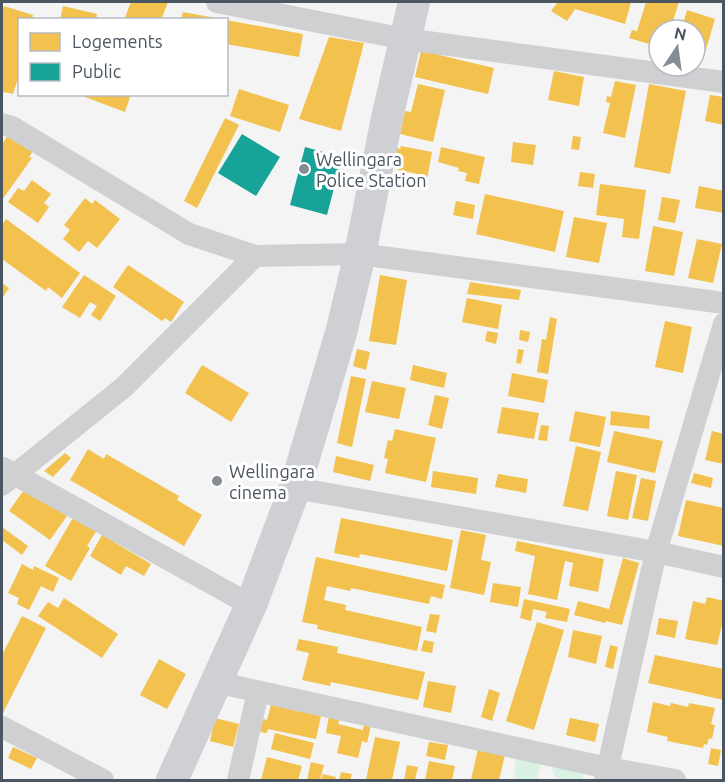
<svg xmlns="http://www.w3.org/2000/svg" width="725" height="782" viewBox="0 0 725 782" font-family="Ubuntu,sans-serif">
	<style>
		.green { fill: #d9f2e3 }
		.homes { fill: #f2c14e }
		.public { fill: #17a398 }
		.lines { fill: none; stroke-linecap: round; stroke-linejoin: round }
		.street { stroke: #ced0d2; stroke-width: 22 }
		.secondary { stroke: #ced0d4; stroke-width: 32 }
		.poi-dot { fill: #868d94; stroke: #fff; stroke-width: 2 }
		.labels { text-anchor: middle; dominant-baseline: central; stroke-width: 6; stroke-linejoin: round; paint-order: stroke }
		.poi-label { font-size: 18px; fill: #4a5661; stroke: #fff; text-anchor: start }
	</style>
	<rect width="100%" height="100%" fill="#f4f4f4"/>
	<!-- green -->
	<g class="green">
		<polygon points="518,752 540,759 541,766 537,777 539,780 516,780 515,779 515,764"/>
		<polygon points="555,762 582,773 583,777 583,780 560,780 556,777 552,769"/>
	</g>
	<!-- homes -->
	<g class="homes">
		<polygon points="131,2 168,2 161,20 124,20"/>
		<polygon points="558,2 631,2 625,24 575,9 567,21 551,11"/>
		<polygon points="646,2 679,2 670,30 659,30 659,47 629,38 632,30 637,31"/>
		<polygon points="4,6 33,15 32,20 20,20 20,72 13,94 4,92 2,97 2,13"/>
		<polygon points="63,6 97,14 96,20 60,20"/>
		<polygon points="687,10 715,19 704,56 695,53 695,30 681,30"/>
		<polygon points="183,12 216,18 216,20 181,20"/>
		<polygon points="226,20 303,34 299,57 226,44"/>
		<polygon points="329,37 364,43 341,131 299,119"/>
		<polygon points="422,47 439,51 439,55 494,68 488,94 415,77"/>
		<polygon points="554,71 584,77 579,106 548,100"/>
		<polygon points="615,81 636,85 625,138 603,133 610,103 606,102 607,96 611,97"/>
		<polygon points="418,84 445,90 433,142 400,134 405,111 411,112"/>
		<polygon points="649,84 686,91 670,174 634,167"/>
		<polygon points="239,89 289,105 280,132 230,116"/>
		<polygon points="77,94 131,94 125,112"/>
		<polygon points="710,95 724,97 724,125 705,121"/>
		<polygon points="225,118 239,125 197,208 184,201"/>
		<polygon points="9,134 33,151 29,157 32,158 2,200 2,144"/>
		<polygon points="573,136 581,137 579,150 571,149"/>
		<polygon points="513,142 536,145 533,165 511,162"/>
		<polygon points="401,146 432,152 426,186 416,184 418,174 398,170 400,157 396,156 397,148 400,149"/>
		<polygon points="441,147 485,157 479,184 465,181 467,173 458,171 459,168 438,162"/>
		<polygon points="580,172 595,174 593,188 578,186"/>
		<polygon points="32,180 51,194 44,203 49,207 38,223 8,202 18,188 24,191"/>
		<polygon points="600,184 646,190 639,239 622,237 624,219 596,215"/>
		<polygon points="699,186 724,191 724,213 695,208"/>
		<polygon points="485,194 564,211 555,252 476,234"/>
		<polygon points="662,197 680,200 675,223 658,220"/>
		<polygon points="85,198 92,204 95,200 120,219 97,248 88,241 79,252 63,239 70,230 64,225"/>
		<polygon points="456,201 475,205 473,219 453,215"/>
		<polygon points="574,217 607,223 599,263 566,257"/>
		<polygon points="6,219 80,273 62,298 48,287 46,291 2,259 2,225"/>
		<polygon points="653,226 683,232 674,276 645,271"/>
		<polygon points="697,239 722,244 713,283 688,278"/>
		<polygon points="128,265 184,302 171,322 165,318 162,321 113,287"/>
		<polygon points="84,275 116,296 100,321 91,315 97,306 90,302 80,318 62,307"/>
		<polygon points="380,275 407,280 396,345 369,341"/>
		<polygon points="470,282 521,290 519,300 467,294"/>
		<polygon points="2,283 9,288 2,299"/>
		<polygon points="467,298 502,305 498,329 462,322"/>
		<polygon points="550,317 557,319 548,374 537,372 542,339 546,340"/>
		<polygon points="665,321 692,327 683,373 655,367"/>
		<polygon points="520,330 530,332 528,342 519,340"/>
		<polygon points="487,331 498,333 496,344 485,341"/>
		<polygon points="357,349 370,352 366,370 353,366"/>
		<polygon points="518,349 524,350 521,364 516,363"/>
		<polygon points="202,365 249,393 231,422 185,393"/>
		<polygon points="413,365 447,373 444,388 410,380"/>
		<polygon points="512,373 548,380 544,403 508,396"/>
		<polygon points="351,376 366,379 352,447 337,443"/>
		<polygon points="372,381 406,388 399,419 365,412"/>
		<polygon points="435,395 449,398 442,429 428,425"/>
		<polygon points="502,407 539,413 534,439 497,433"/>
		<polygon points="575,411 606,417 600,447 569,441"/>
		<polygon points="611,411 650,416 649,429 610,425"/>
		<polygon points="541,425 549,426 547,441 538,440"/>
		<polygon points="395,429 436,438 426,482 385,473 388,459 384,458 388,440 392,441"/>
		<polygon points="614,431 663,441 655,473 607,462"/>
		<polygon points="712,431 724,434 724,464 705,460"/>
		<polygon points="576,446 601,452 588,511 563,506"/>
		<polygon points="88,449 104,459 106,454 179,496 177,500 202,515 184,546 70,480"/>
		<polygon points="65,453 71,458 53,477 44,471"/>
		<polygon points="336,456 374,465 370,481 333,472"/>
		<polygon points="433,471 478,478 476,494 431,487"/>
		<polygon points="616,471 637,475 628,520 607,516"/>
		<polygon points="694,473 713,478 711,488 691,483"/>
		<polygon points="498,474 528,479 526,493 495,487"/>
		<polygon points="641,478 656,481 648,521 632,518"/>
		<polygon points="26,487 67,516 50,540 9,511"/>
		<polygon points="686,500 724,508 724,546 678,536"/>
		<polygon points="74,516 97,530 87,546 90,548 71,581 45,566"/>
		<polygon points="341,518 453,540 447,571 360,554 359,558 334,553"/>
		<polygon points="2,527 28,546 22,555 2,540"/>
		<polygon points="461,530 486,535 481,560 491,562 484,595 450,588"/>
		<polygon points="102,535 151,564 144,576 126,566 121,575 90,556"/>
		<polygon points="517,541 604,559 598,592 569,586 573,563 565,561 557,600 528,594 535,556 515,551"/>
		<polygon points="316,557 445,585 442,599 431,596 429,604 351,588 350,591 327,586 324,600 346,605 345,610 422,627 417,651 317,629 318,625 302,622"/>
		<polygon points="623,558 639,563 622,625 606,621 605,623 574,615 578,601 609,609"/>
		<polygon points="22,564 33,570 34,566 59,578 53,592 41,586 29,610 17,604 19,598 8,593"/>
		<polygon points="493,583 521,587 518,607 490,602"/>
		<polygon points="707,597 724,601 724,617 717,645 685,639 693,601 705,604"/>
		<polygon points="64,598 118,634 102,658 38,616 48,602 58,608"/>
		<polygon points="524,599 570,609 567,622 545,618 547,612 533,609 531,621 520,618"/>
		<polygon points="430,614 440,615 436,633 426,631"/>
		<polygon points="22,616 46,628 2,715 2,655"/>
		<polygon points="659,618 678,621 675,638 656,634"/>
		<polygon points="537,622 564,630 534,730 506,721"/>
		<polygon points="573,630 602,636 596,664 568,657"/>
		<polygon points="299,639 338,647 337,653 425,672 418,700 331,682 330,686 302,680 309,653 296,650"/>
		<polygon points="424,640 434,642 432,653 421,651"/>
		<polygon points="610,645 618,647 613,669 605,667"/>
		<polygon points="655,655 724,669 724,700 648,683"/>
		<polygon points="159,659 186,674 167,709 140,695"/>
		<polygon points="428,681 456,686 451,713 423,707"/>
		<polygon points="489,689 500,693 492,721 481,717"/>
		<polygon points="653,702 670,706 671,703 688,707 689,703 715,708 711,724 715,725 712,739 709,738 707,745 704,744 703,748 667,741 668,737 647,732"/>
		<polygon points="271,705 321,716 316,739 268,729 267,733 260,732 263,719 267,720"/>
		<polygon points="329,716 340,718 338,724 363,730 364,724 371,725 367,743 362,741 358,758 337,753 341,736 326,733"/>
		<polygon points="215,718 239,724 233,747 210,741"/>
		<polygon points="570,718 599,724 595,742 566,735"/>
		<polygon points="275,733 314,743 310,759 271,749"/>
		<polygon points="375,737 400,742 392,780 366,780"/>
		<polygon points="429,742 448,745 445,760 426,756"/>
		<polygon points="13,747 37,758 31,769 8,758"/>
		<polygon points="711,748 721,750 718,766 708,764"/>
		<polygon points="478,749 505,755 499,780 471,780"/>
		<polygon points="267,757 302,766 298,780 261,780"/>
		<polygon points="429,761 455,766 452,780 425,780"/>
		<polygon points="311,762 324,765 320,780 307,780"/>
		<polygon points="407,765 418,767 415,780 404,780"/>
		<polygon points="341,772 352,774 350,780 339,780"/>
		<polygon points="323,774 336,777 335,780 321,780"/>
	</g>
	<!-- public -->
	<g class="public">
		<polygon points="242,134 280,157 256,196 218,173"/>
		<polygon points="305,147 342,157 327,215 290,205"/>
	</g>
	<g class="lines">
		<!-- street -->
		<g class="street">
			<polyline points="217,2 405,39 724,82"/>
			<polyline points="2,124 12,127 189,234 255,256"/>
			<polyline points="3,468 251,605"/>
			<polyline points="2,485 124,387 255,256 360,254 724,303"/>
			<polyline points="295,488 656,552 724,567"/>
			<polyline points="215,682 608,768 675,780"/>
			<polyline points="2,727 103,780"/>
			<polyline points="238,780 258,692"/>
			<polyline points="605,780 656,552 724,324"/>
		</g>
		<!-- secondary -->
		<polyline class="secondary" points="172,780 251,605 295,488 341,333 360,254 387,118 414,2"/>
	</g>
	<!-- markers -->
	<g class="poi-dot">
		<circle cx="304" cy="169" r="6"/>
		<circle cx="217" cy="481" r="6"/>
	</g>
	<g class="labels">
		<!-- poi labels -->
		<g class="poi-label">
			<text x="316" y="159">Wellingara<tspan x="316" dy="21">Police Station</tspan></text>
			<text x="229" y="471">Wellingara<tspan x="229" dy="21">cinema</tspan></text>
		</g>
	</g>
	<!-- border -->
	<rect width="725" height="782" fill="none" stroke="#4a5661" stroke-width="6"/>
	<!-- legend -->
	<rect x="18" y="18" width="210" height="78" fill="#ffffff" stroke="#b7bbc0" stroke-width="1.5"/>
	<rect x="30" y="33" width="30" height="18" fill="#f2c14e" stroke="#b7bbc0" stroke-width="1.5"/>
	<text x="72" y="48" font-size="18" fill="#4a5661">Logements</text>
	<rect x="30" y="63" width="30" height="18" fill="#17a398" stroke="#b7bbc0" stroke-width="1.5"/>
	<text x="72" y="78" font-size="18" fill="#4a5661">Public</text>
	<!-- north arrow -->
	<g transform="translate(677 48) rotate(13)"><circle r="28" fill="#ffffff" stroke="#b7bbc0" stroke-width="1.5"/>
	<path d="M0-4.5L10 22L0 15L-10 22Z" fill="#868d94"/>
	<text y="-9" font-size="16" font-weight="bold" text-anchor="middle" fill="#4a5661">N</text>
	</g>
</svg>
